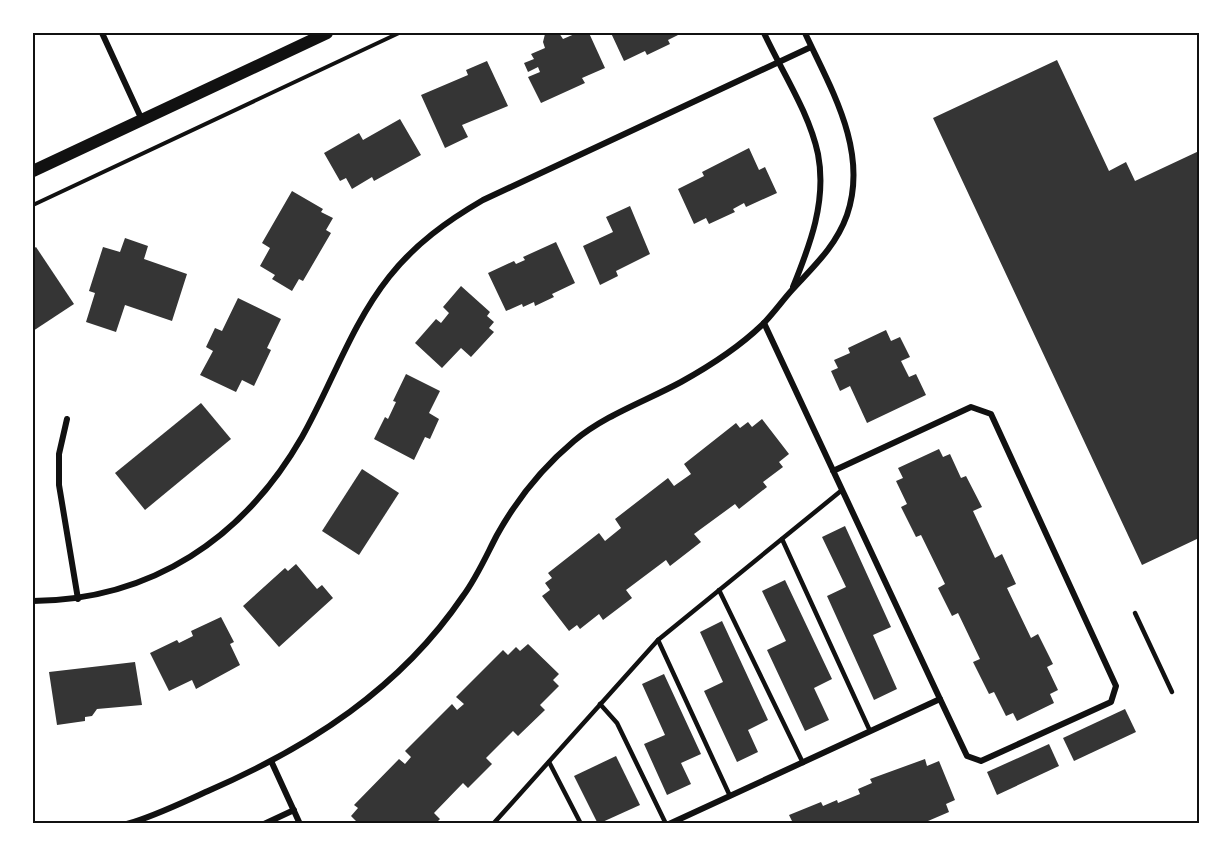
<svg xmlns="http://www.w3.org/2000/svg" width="1232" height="857" viewBox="0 0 1232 857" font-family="Barlow,sans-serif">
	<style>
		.building { fill: #353535 }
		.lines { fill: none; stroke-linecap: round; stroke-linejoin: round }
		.path { stroke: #111; stroke-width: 4 }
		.service { stroke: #111; stroke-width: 4.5 }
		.minor { stroke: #111; stroke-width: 6 }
		.secondary { stroke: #111; stroke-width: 12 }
		.neatline { fill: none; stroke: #111; stroke-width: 2 }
	</style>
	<rect width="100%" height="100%" fill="#fff"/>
	<!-- building -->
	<g class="building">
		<polygon points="559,33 563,39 577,33 589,33 605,68 582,78 585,83 541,103 528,77 540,72 538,67 528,72 524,63 534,59 531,54 545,48 543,42 545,34"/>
		<polygon points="611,33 677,33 678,35 668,40 670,44 647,55 645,51 624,61"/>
		<polygon points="1057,60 1109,171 1126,162 1135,181 1199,151 1199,538 1142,565 933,118"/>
		<polygon points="487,61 508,106 462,125 468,137 445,148 421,95 468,75 466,70"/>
		<polygon points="400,119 421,155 374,181 372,177 352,189 346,178 340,181 324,153 359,133 363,140"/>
		<polygon points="749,148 759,170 765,167 777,193 746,207 744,203 733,209 735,212 709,224 706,218 694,224 678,189 704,176 702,172"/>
		<polygon points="292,191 323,209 321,212 333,218 326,230 331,233 303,281 299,279 292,291 272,279 275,275 260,266 270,248 262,243"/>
		<polygon points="630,206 650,254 616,271 618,276 600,285 583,246 613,232 606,217"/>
		<polygon points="125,238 148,246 144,259 187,274 172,321 125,305 116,332 86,322 95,293 89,291 103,247 120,252"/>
		<polygon points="556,242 575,283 552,294 554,297 535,306 534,302 523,307 522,304 506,311 488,273 514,261 516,264 525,260 523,257"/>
		<polygon points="36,247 74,304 33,331 33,249"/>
		<polygon points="461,286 490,312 487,316 494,322 489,328 494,332 471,357 461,348 442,368 415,343 436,319 441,323 449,313 443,307"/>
		<polygon points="238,298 281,319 267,348 271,350 254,386 242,380 236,392 200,375 213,351 206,347 215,328 222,331"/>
		<polygon points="886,330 891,341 900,337 910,357 901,361 909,377 916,374 926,395 867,423 850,386 840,391 831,371 838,368 834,360 850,353 848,348"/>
		<polygon points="406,374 440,391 429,413 439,419 430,439 425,437 414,460 374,439 385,417 388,419 396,402 393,401"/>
		<polygon points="201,403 231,439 145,510 115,473"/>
		<polygon points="762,419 789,454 779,462 783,467 763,482 767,487 739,509 735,504 694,534 701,542 670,566 666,560 626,590 632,598 603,620 599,614 580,629 577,625 569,631 542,596 550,590 545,583 552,578 548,573 599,533 605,541 621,528 615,519 668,478 674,486 691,474 684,464 736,423 740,428 748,422 752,427"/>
		<polygon points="939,449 943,457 950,454 961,478 966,476 982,507 973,511 995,558 1002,554 1016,584 1007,588 1031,638 1038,634 1053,664 1047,667 1058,690 1050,694 1054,703 1017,721 1013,713 1006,716 994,692 989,694 973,662 980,659 958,613 952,616 938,588 945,584 921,535 916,537 901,507 907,504 896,481 903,478 898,468"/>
		<polygon points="362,469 399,493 359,555 322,531"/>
		<polygon points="845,526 891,627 873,635 897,689 874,700 827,596 846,587 822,537"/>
		<polygon points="296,564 317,589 322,585 333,598 279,647 243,606 285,568 288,571"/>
		<polygon points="785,580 832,679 814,688 829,720 805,731 767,650 786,641 762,591"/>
		<polygon points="221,617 234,642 230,644 240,665 196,689 192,680 169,691 150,653 177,640 179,643 193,636 191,631"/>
		<polygon points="722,621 768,720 748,730 758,752 737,762 704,691 723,682 700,632"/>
		<polygon points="528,644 559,674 553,680 559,686 540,705 545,710 518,736 513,731 486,758 492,764 468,788 463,783 434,813 440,819 435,824 354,824 356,821 351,816 358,808 354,805 399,759 405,764 411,757 405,751 452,704 457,710 464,704 456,697 503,650 508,655 516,647 520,651"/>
		<polygon points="135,662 142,705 97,709 92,716 85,717 85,721 57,725 49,672"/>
		<polygon points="664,674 701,754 681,763 691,784 667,795 644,744 665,735 642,684"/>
		<polygon points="1125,709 1136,732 1074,761 1063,738"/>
		<polygon points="1049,744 1059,766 997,795 987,772"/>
		<polygon points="616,756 640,805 598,824 574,776"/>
		<polygon points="925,759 927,766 939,761 955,800 946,804 949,812 928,821 929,824 785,824 792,821 789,815 821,802 823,806 837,800 838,803 860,794 858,789 872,783 870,779"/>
	</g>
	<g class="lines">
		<!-- path -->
		<polyline class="path" points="33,205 399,33"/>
		<!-- service -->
		<g class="service">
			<polyline points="782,539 870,731"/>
			<polyline points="719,590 803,763"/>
			<polyline points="1135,613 1172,692"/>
			<polyline points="600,704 617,723 666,824"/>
			<polyline points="549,762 581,824"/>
			<polyline points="730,796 658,640 842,490"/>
			<polyline points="493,824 658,640"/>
		</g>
		<!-- minor -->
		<g class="minor">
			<polyline points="102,33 142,120"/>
			<path d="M764,33C782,72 809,112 818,154C827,201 810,245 793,287"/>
			<polyline points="764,323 940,699 967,756 981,761 1111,702 1116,686 991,414 971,407 833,471"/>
			<polyline points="67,419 59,454 59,485 78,599"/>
			<path d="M33,601C152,600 244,538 302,437C332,384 351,325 389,277C415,244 447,221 483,200L811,47"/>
			<polyline points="272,763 300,824"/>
			<path d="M127,824C155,816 181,803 208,791C309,747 400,689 463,596C477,577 486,556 497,535C517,499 543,467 574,441C605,415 646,401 681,382C710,366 738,348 762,325C773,314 782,301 792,290C814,266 836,246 847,215C869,151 831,89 805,33"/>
			<polyline points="264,824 294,810"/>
			<polyline points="669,824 940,699"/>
		</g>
		<!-- secondary -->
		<polyline class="secondary" points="33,171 327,33"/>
	</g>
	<!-- border -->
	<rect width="1232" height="857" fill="none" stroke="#ffffff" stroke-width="69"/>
	<rect x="34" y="34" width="1164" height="788" class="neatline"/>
</svg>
